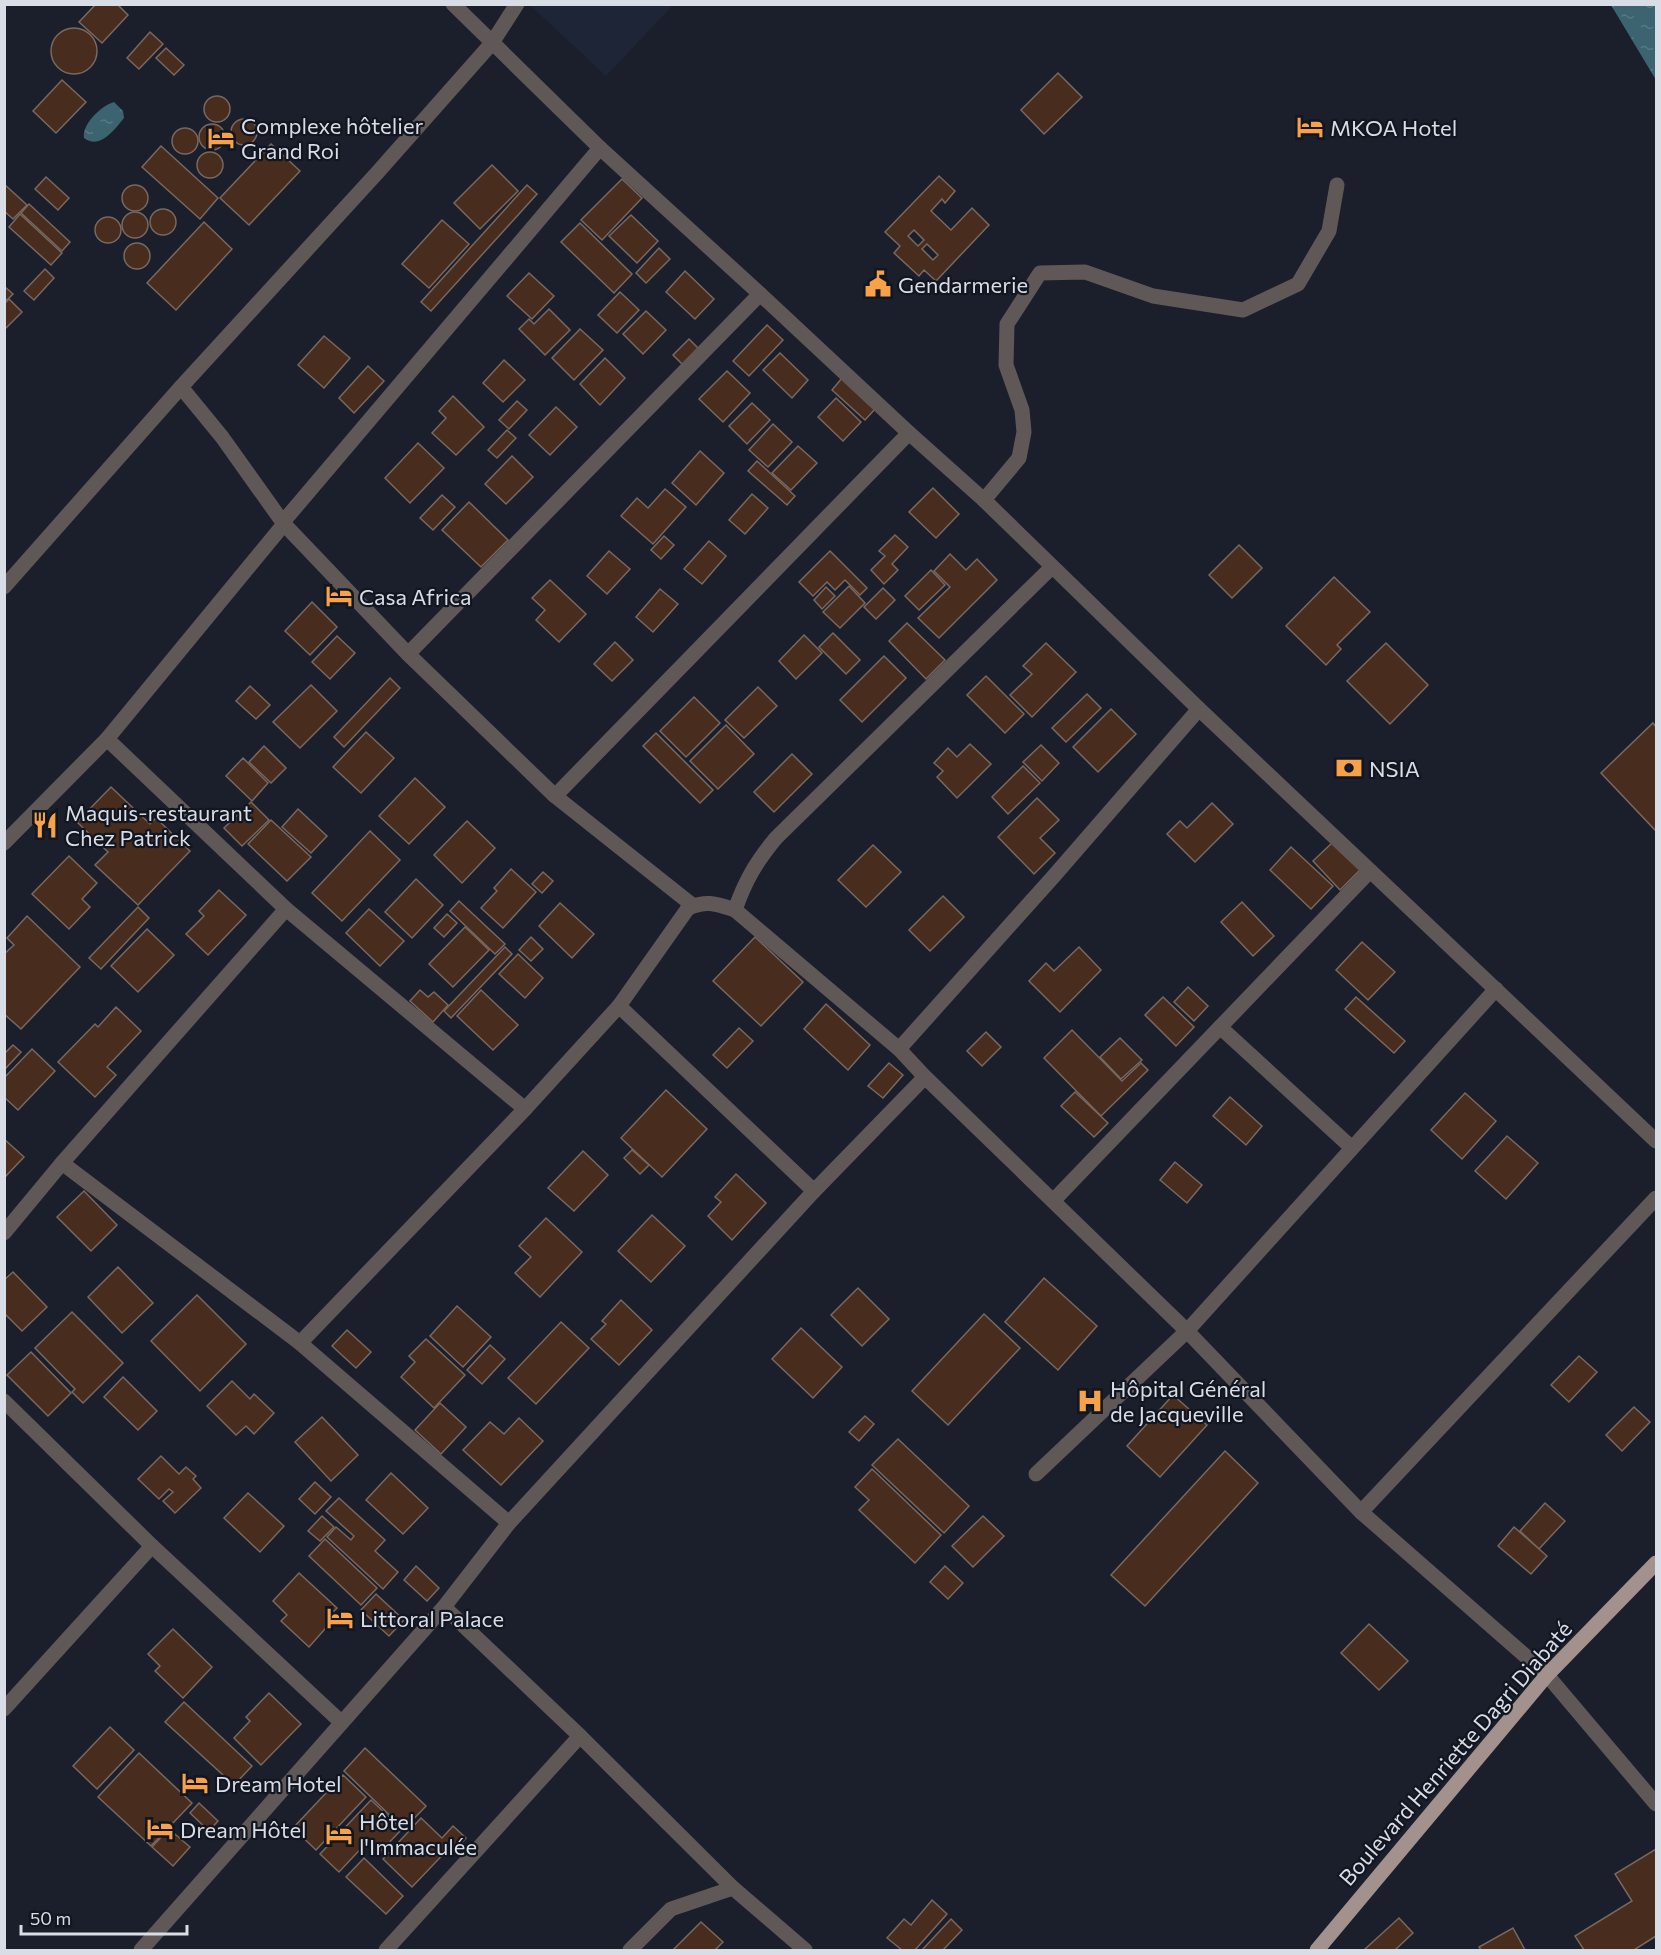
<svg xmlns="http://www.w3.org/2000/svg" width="1661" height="1955" viewBox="0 0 1661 1955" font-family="Commissioner,sans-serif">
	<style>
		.built { fill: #1e2537 }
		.water { fill: url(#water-ripples) }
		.building { fill: #482c1d; stroke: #78685f; stroke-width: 1.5; fill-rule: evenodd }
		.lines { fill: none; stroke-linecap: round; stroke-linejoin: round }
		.minor { stroke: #605856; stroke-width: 15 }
		.major { stroke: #a2918d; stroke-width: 15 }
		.labels { text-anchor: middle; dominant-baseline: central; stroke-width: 4.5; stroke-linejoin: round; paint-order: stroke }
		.poi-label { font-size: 22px; fill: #d9dde6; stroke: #111621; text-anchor: start }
		.street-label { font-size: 22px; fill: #d9dde6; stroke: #111621 }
	</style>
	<defs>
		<pattern id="water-ripples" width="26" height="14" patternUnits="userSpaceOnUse" patternTransform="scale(1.5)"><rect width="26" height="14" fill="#3c6370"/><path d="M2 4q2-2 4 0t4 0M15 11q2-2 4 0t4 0" fill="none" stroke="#587984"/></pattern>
	</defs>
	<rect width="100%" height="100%" fill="#1a1f2b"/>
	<!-- built -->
	<polygon class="built" points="530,5 673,5 606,76"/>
	<!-- water -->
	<g class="water">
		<polygon points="1611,5 1656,5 1656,80"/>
		<path d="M114,102L123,111L124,118C114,130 100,150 84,138C82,124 101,106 114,102Z"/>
	</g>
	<!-- building -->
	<g class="building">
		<polygon points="96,4 117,4 128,15 102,43 79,22"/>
		<circle cx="74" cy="51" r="23"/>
		<polygon points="150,32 163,44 139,69 127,58"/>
		<polygon points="166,48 184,65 174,75 156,58"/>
		<polygon points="1058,73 1082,97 1044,134 1021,110"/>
		<polygon points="62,80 86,102 56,133 33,111"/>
		<circle cx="217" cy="109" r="13"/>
		<circle cx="244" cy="132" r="13"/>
		<circle cx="212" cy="137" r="13"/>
		<circle cx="185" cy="141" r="13"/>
		<polygon points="271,144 300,171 249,225 220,198"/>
		<polygon points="161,146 218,198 200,219 142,167"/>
		<circle cx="210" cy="165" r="13"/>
		<polygon points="492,165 518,191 480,229 454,203"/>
		<path d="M939,176L955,191L945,203L942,199L931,211L951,230L972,208L989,225L936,281L924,270L919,276L894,253L900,246L885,232ZM914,230L924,240L918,246L908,236ZM927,244L938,255L933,260L922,249Z"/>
		<polygon points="46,177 69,198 58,210 35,189"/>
		<polygon points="622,179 642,198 602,240 581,220"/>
		<polygon points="4,184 27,205 13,219 4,211"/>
		<circle cx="135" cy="198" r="13"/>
		<polygon points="527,185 537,194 431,311 421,302"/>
		<polygon points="29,204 70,242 62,251 21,213"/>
		<circle cx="163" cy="222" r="13"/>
		<circle cx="135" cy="225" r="13"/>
		<polygon points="20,214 62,253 51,265 9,227"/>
		<polygon points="631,215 658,241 637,263 609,236"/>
		<circle cx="108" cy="230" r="13"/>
		<polygon points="442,220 469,244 429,288 402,264"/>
		<polygon points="204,222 232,249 176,310 147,283"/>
		<polygon points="580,223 632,274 614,293 561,242"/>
		<circle cx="137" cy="256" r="13"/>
		<polygon points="659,248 670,259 646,283 636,273"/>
		<polygon points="45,269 54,278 34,300 24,291"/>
		<polygon points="685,271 714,299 695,319 666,292"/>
		<polygon points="529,273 554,296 532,319 507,296"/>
		<polygon points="5,287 13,294 7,300 4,298"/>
		<polygon points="620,292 639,310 617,333 598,315"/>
		<polygon points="9,299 22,312 4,330 4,304"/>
		<polygon points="549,309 570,330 545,355 519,329 529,319 534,324"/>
		<polygon points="646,311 666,330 643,354 623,334"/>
		<polygon points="767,325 783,340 749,376 733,361"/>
		<polygon points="580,329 603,350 574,380 552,358"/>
		<polygon points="324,336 350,358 324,388 298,365"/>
		<polygon points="689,339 699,349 684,366 673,355"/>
		<polygon points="780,353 808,380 792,398 763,370"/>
		<polygon points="605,358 625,378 600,405 580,384"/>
		<polygon points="504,360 525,380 503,402 483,383"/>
		<polygon points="368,366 384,381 354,413 339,398"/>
		<polygon points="727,371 750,393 723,422 699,399"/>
		<polygon points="842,378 875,409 865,420 832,390"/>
		<polygon points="453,396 484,427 456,455 432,433 446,418 439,411"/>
		<polygon points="836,398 861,422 843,441 818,417"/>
		<polygon points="517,401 527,410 509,429 499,420"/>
		<polygon points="752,403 770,420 747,444 729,426"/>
		<polygon points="556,407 577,427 550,455 529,435"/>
		<polygon points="773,424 792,442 768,467 749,450"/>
		<polygon points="507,430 516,438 497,458 488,450"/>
		<polygon points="418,443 444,468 410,503 385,478"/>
		<polygon points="798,446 817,463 791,490 772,473"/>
		<polygon points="700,451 724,473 696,505 672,483"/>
		<polygon points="512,456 533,477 506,504 485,484"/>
		<polygon points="757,461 795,496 787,505 748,471"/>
		<polygon points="933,488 959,514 936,538 909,512"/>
		<polygon points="665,489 686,507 653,544 621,516 637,498 648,508"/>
		<polygon points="752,494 768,508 745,534 729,520"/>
		<polygon points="442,495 455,507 433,530 420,518"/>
		<polygon points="469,502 508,540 481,567 442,530"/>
		<polygon points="895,535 908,547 892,564 898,570 884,584 871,570 885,556 879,551"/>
		<polygon points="664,536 674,545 661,559 651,550"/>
		<polygon points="709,541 726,556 702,584 684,569"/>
		<polygon points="1239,545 1262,568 1232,598 1209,575"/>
		<polygon points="609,551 630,569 607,594 587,576"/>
		<polygon points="830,551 867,588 860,595 845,580 835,590 827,582 813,596 799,582"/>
		<polygon points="950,554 966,570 977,559 997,580 939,638 918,618 950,587 934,571"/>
		<polygon points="931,570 945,585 919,610 905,596"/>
		<polygon points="1334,577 1370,612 1337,645 1341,649 1326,665 1286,626"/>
		<polygon points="550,580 586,614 559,642 536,620 545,610 532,598"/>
		<polygon points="849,586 865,603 840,628 823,612"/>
		<polygon points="826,587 835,596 822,609 814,600"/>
		<polygon points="883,588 895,600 876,619 864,607"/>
		<polygon points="660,589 678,604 653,632 636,617"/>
		<polygon points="312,602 337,627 310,655 285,631"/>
		<polygon points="907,623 945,660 926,679 889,641"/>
		<polygon points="833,633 860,660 846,674 819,647"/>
		<polygon points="804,635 822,653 796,679 779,661"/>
		<polygon points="337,636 355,653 330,679 312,662"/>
		<polygon points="615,642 633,660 612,681 594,664"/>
		<polygon points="1046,643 1076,672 1032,717 1010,695 1032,674 1023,666"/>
		<polygon points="1386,643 1428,685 1390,724 1347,681"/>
		<polygon points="884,656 906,678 862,722 840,700"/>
		<polygon points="986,676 1024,714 1005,733 967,695"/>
		<polygon points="390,678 400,688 344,747 334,737"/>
		<polygon points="311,685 337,711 300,748 273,722"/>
		<polygon points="250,686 270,705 256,719 236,701"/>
		<polygon points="758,687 777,706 744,738 725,720"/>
		<polygon points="1087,694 1101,708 1066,742 1052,728"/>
		<polygon points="694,697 720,723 686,757 660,731"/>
		<polygon points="1111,709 1136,734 1098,772 1073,747"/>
		<polygon points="1653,723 1656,727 1656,831 1601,773"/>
		<polygon points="726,725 754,754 718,789 690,761"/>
		<polygon points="366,732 394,758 361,793 333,767"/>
		<polygon points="656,733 713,790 700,803 643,746"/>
		<polygon points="970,744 991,764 957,798 937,777 943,771 934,763 948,748 957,757"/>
		<polygon points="1041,745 1059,763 1042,781 1023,762"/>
		<polygon points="264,746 286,768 271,783 249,762"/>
		<polygon points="792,754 812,774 774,812 754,792"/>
		<polygon points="243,758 268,783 252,801 226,776"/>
		<polygon points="1023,766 1040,783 1008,814 992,797"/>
		<polygon points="415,778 445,807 409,844 379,816"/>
		<polygon points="111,787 150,824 156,818 190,851 138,905 95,865 108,852 77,822"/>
		<polygon points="1037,798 1059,820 1040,838 1055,853 1034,874 998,837"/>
		<polygon points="251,802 269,820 242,846 224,828"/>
		<polygon points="1212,803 1233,824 1195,862 1167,834 1180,821 1187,828"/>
		<polygon points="298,809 327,836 311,853 282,827"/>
		<polygon points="271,820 311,857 287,881 248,844"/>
		<polygon points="467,821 495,848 462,883 434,855"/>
		<polygon points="370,831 400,860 342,921 312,893"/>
		<polygon points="1334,841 1361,869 1340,890 1313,861"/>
		<polygon points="873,845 901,872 866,907 838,880"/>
		<polygon points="1291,847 1333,886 1311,909 1270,870"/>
		<polygon points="69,856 97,883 82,899 90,907 69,929 32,894"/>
		<polygon points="511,869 536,892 503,928 481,908 497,891 494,888"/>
		<polygon points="543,872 553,881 542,893 532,884"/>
		<polygon points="416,879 443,905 412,938 385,912"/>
		<polygon points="219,890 246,915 208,955 186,934 204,916 199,911"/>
		<polygon points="943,896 964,917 930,951 909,930"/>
		<polygon points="459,901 505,944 495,954 450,911"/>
		<polygon points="1242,902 1274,936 1253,956 1221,922"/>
		<polygon points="560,903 594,934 572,958 539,926"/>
		<polygon points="138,907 149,918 101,969 89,958"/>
		<polygon points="369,909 404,941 380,966 346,933"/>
		<polygon points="447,914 457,923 444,937 434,928"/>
		<polygon points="27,916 80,967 21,1029 4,1014 4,954 14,945 7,938"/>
		<polygon points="465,927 489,950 453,987 429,964"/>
		<polygon points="147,929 174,955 138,992 111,966"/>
		<polygon points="531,937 543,949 531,961 519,950"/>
		<polygon points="755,937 803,982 761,1026 713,981"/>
		<polygon points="1362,942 1395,972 1368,1000 1336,970"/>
		<polygon points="505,947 512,954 451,1018 444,1011"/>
		<polygon points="1079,947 1101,970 1060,1012 1029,981 1046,963 1054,971"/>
		<polygon points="518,954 543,978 525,998 499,974"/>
		<polygon points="1188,987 1208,1006 1194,1021 1174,1002"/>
		<polygon points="420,990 428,997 434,992 448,1005 433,1022 410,1001"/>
		<polygon points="481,990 518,1025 493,1050 457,1016"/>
		<polygon points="1163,997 1194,1027 1176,1046 1145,1015"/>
		<polygon points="1356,997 1405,1041 1394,1053 1345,1009"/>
		<polygon points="826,1004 870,1045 848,1070 804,1029"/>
		<polygon points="116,1007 141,1031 107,1067 116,1075 95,1097 58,1062 95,1024 98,1027"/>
		<polygon points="739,1028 753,1041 727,1068 713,1055"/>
		<polygon points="1072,1030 1122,1081 1141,1063 1148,1070 1101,1116 1044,1058"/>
		<polygon points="986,1032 1001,1047 982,1066 967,1051"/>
		<polygon points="1120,1038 1142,1060 1121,1079 1100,1057"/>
		<polygon points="13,1045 21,1052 4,1070 4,1054"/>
		<polygon points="32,1049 55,1071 18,1110 4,1097 4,1078"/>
		<polygon points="889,1063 903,1075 883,1098 868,1086"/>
		<polygon points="666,1090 707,1129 662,1177 621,1138"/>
		<polygon points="1075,1092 1108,1123 1094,1137 1061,1106"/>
		<polygon points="1465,1093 1496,1121 1462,1159 1431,1130"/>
		<polygon points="1230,1097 1262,1126 1246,1145 1213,1116"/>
		<polygon points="1507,1136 1538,1163 1506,1199 1475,1171"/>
		<polygon points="4,1139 24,1157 4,1178"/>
		<polygon points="632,1150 649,1165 640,1174 624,1158"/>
		<polygon points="583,1151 608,1175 574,1211 548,1188"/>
		<polygon points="1175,1162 1202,1185 1187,1203 1160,1180"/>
		<polygon points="736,1174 766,1203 732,1240 708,1216 721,1202 715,1197"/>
		<polygon points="84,1191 117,1225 91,1251 57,1217"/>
		<polygon points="652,1215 685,1246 651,1282 618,1251"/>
		<polygon points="546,1218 582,1252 540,1297 515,1273 531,1257 519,1246"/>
		<polygon points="118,1267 153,1303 122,1333 88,1297"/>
		<polygon points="13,1272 47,1307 22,1331 4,1313 4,1280"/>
		<polygon points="1044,1278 1097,1326 1058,1370 1005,1322"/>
		<polygon points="858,1288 889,1319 862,1346 831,1315"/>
		<polygon points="197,1295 246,1344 200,1391 151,1341"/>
		<polygon points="621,1300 652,1330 619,1365 591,1339 606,1324 602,1321"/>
		<polygon points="457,1306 491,1337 463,1367 430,1336"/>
		<polygon points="72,1312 123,1363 83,1403 72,1392 75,1389 35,1348"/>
		<polygon points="984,1314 1020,1348 948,1425 912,1391"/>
		<polygon points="561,1322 589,1348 536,1404 508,1378"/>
		<polygon points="801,1328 842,1367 813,1398 772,1359"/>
		<polygon points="347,1330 371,1352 356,1368 332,1346"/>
		<polygon points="426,1339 465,1375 434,1408 401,1377 415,1362 409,1356"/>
		<polygon points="490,1345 505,1359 482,1384 467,1370"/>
		<polygon points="31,1352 71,1393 48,1416 7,1375"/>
		<polygon points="1579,1356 1597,1372 1569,1402 1551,1385"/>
		<polygon points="123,1377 157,1411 138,1430 104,1397"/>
		<polygon points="232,1381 250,1399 254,1394 274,1413 254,1434 246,1426 236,1435 207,1406"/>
		<polygon points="1173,1395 1207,1425 1160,1477 1127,1446"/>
		<polygon points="440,1403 466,1427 441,1454 415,1430"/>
		<polygon points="1634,1407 1650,1422 1622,1451 1606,1435"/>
		<polygon points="865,1416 874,1424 859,1441 849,1432"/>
		<polygon points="322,1417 358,1455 331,1481 295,1442"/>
		<polygon points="519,1418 543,1441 501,1485 463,1450 490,1422 504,1434"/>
		<polygon points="898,1439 969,1506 944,1533 872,1465"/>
		<polygon points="1225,1451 1258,1483 1145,1606 1111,1575"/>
		<polygon points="161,1456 179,1474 186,1467 196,1476 193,1479 201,1488 175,1513 163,1501 173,1492 169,1489 159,1499 138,1479"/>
		<polygon points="872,1469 941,1535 915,1563 859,1510 869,1500 855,1487"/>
		<polygon points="391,1473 428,1508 403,1534 366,1500"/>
		<polygon points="315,1482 331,1497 315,1514 299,1499"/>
		<polygon points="248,1493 284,1526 260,1552 224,1518"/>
		<polygon points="339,1498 385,1540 375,1551 398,1572 383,1589 327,1537 336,1527 351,1540 354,1536 326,1511"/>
		<polygon points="1545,1503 1565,1521 1539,1549 1520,1531"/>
		<polygon points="322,1516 334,1527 320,1541 308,1531"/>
		<polygon points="983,1516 1004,1536 973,1567 952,1546"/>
		<polygon points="1514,1527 1547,1556 1531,1574 1498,1546"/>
		<polygon points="325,1539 377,1588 361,1605 309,1556"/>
		<polygon points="416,1566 439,1588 427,1601 404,1580"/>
		<polygon points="945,1566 963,1583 948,1599 930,1582"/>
		<polygon points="299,1573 337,1608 328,1617 332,1621 309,1647 281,1621 287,1615 273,1601"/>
		<polygon points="376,1594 404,1620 389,1636 361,1610"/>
		<polygon points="1369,1624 1408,1661 1379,1690 1341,1653"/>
		<polygon points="173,1629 212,1667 183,1698 155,1671 160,1666 148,1654"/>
		<polygon points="269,1693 301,1724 261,1765 234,1738 250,1721 246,1717"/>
		<polygon points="184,1702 252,1766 234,1785 165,1722"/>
		<polygon points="110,1727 134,1750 97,1789 73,1766"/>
		<polygon points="365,1748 426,1806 404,1829 344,1771"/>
		<polygon points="139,1753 192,1803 151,1846 98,1797"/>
		<polygon points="343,1775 366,1797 316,1850 293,1828"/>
		<polygon points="371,1800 402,1829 380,1852 368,1841 339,1872 320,1854"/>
		<polygon points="199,1803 218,1821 209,1831 190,1813"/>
		<polygon points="421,1818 442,1838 453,1826 466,1838 456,1849 452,1845 412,1887 383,1859"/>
		<polygon points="169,1829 190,1847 173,1866 152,1847"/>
		<polygon points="1656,1849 1656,1936 1634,1950 1584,1950 1575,1936 1632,1901 1615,1874"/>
		<polygon points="364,1858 403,1896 386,1914 346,1877"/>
		<polygon points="932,1900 947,1914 915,1950 902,1950 887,1938 904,1919 911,1925"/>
		<polygon points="1399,1918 1413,1933 1395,1950 1364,1950"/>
		<polygon points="951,1919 962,1930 943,1950 922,1950"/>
		<polygon points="701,1922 723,1942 715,1950 673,1950"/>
		<polygon points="1513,1928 1525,1950 1481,1950 1479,1947"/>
	</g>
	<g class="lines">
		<!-- minor -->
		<g class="minor">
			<polyline points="453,4 600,148 760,294 909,433 984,500 1199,709 1656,1141"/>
			<path d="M181,387L222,437L284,524L408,654L555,796L691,904L688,908C708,900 716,904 735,910L899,1049L925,1077L1187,1331L1361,1512L1547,1675L1656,1804"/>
			<polyline points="984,500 1019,458 1024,432 1022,410 1006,365 1007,324 1040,273 1085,272 1153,296 1243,310 1298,284 1329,231 1337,185"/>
			<polyline points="283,522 600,148"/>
			<polyline points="4,587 181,387 377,173 492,43 517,4"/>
			<polyline points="408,654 760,294"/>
			<polyline points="107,739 286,909 525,1109"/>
			<polyline points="555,796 909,433"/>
			<polyline points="4,843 107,739 284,524"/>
			<path d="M735,910C745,881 756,862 776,838L1052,567"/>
			<polyline points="619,1006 814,1191"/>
			<polyline points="1220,1027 1352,1148"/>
			<polyline points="899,1049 1053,877 1199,709"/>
			<polyline points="62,1163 300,1343 509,1523"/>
			<polyline points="1054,1200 1370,871"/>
			<polyline points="4,1233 62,1163 286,909"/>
			<polyline points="300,1343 525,1109 619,1006 691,904"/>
			<polyline points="4,1401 152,1546 341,1722"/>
			<polyline points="1036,1474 1187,1331 1496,989"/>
			<polyline points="1361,1512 1656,1198"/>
			<polyline points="444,1607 580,1736 733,1888 805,1950"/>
			<polyline points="4,1709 152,1546"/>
			<polyline points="141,1950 444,1607 509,1523 814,1191 925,1077"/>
			<polyline points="386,1950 580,1736"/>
			<polyline points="630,1950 671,1909 733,1888"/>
		</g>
		<!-- major -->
		<polyline class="major" points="1317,1950 1547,1675 1656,1563"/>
	</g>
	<!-- icons -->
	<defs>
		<g id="hotel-bare" transform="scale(2.07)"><path d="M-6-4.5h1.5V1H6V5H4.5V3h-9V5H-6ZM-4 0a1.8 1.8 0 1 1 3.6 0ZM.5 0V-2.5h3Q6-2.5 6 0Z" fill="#f7a248" stroke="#111621" stroke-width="2.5" paint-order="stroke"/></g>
		<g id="civic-bare" transform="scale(2.07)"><path d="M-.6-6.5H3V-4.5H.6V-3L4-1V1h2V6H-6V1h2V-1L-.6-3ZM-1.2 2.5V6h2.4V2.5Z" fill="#f7a248" stroke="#111621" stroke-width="2.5" paint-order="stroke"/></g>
		<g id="bank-bare" transform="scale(2.07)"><path d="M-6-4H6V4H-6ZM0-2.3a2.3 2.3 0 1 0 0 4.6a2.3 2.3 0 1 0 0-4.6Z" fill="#f7a248" stroke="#111621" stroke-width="2.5" paint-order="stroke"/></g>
		<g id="restaurant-bare" transform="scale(2.07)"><path d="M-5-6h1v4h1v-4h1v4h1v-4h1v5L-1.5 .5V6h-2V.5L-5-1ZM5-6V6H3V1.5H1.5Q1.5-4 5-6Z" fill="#f7a248" stroke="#111621" stroke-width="2.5" paint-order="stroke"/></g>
		<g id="hospital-bare" transform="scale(2.07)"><path d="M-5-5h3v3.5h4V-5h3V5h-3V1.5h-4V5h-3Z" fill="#f7a248" stroke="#111621" stroke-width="2.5" paint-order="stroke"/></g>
	</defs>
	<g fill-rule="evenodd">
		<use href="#hotel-bare" x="1310" y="127"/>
		<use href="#hotel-bare" x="221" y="138"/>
		<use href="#civic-bare" x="878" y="284"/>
		<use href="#hotel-bare" x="339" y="596"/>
		<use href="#bank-bare" x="1349" y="768"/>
		<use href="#restaurant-bare" x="45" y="825"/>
		<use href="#hospital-bare" x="1090" y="1401"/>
		<use href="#hotel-bare" x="340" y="1618"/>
		<use href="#hotel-bare" x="195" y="1783"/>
		<use href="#hotel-bare" x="160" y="1829"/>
		<use href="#hotel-bare" x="339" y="1834"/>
	</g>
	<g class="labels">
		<!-- poi labels -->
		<g class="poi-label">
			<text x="241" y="125">Complexe hôtelier<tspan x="241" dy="25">Grand Roi</tspan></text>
			<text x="1330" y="127">MKOA Hotel</text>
			<text x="898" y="284">Gendarmerie</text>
			<text x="359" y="596">Casa Africa</text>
			<text x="1369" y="768">NSIA</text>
			<text x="65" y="812">Maquis-restaurant<tspan x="65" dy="25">Chez Patrick</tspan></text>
			<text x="1110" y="1388">Hôpital Général<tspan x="1110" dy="25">de Jacqueville</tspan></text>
			<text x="360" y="1618">Littoral Palace</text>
			<text x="215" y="1783">Dream Hotel</text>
			<text x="359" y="1821">Hôtel<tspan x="359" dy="25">l'Immaculée</tspan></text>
			<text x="180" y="1829">Dream Hôtel</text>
		</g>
		<!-- street labels -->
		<g class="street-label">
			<text transform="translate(1455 1753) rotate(-49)">Boulevard Henriette Dagri Diabaté</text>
		</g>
	</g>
	<!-- border -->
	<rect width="1661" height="1955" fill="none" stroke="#d9dde6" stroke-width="12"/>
	<!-- scale -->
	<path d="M21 1925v9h166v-9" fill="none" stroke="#d9dde6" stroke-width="3"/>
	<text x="30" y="1925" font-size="18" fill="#d9dde6" stroke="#111621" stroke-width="4.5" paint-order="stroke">50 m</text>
</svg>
